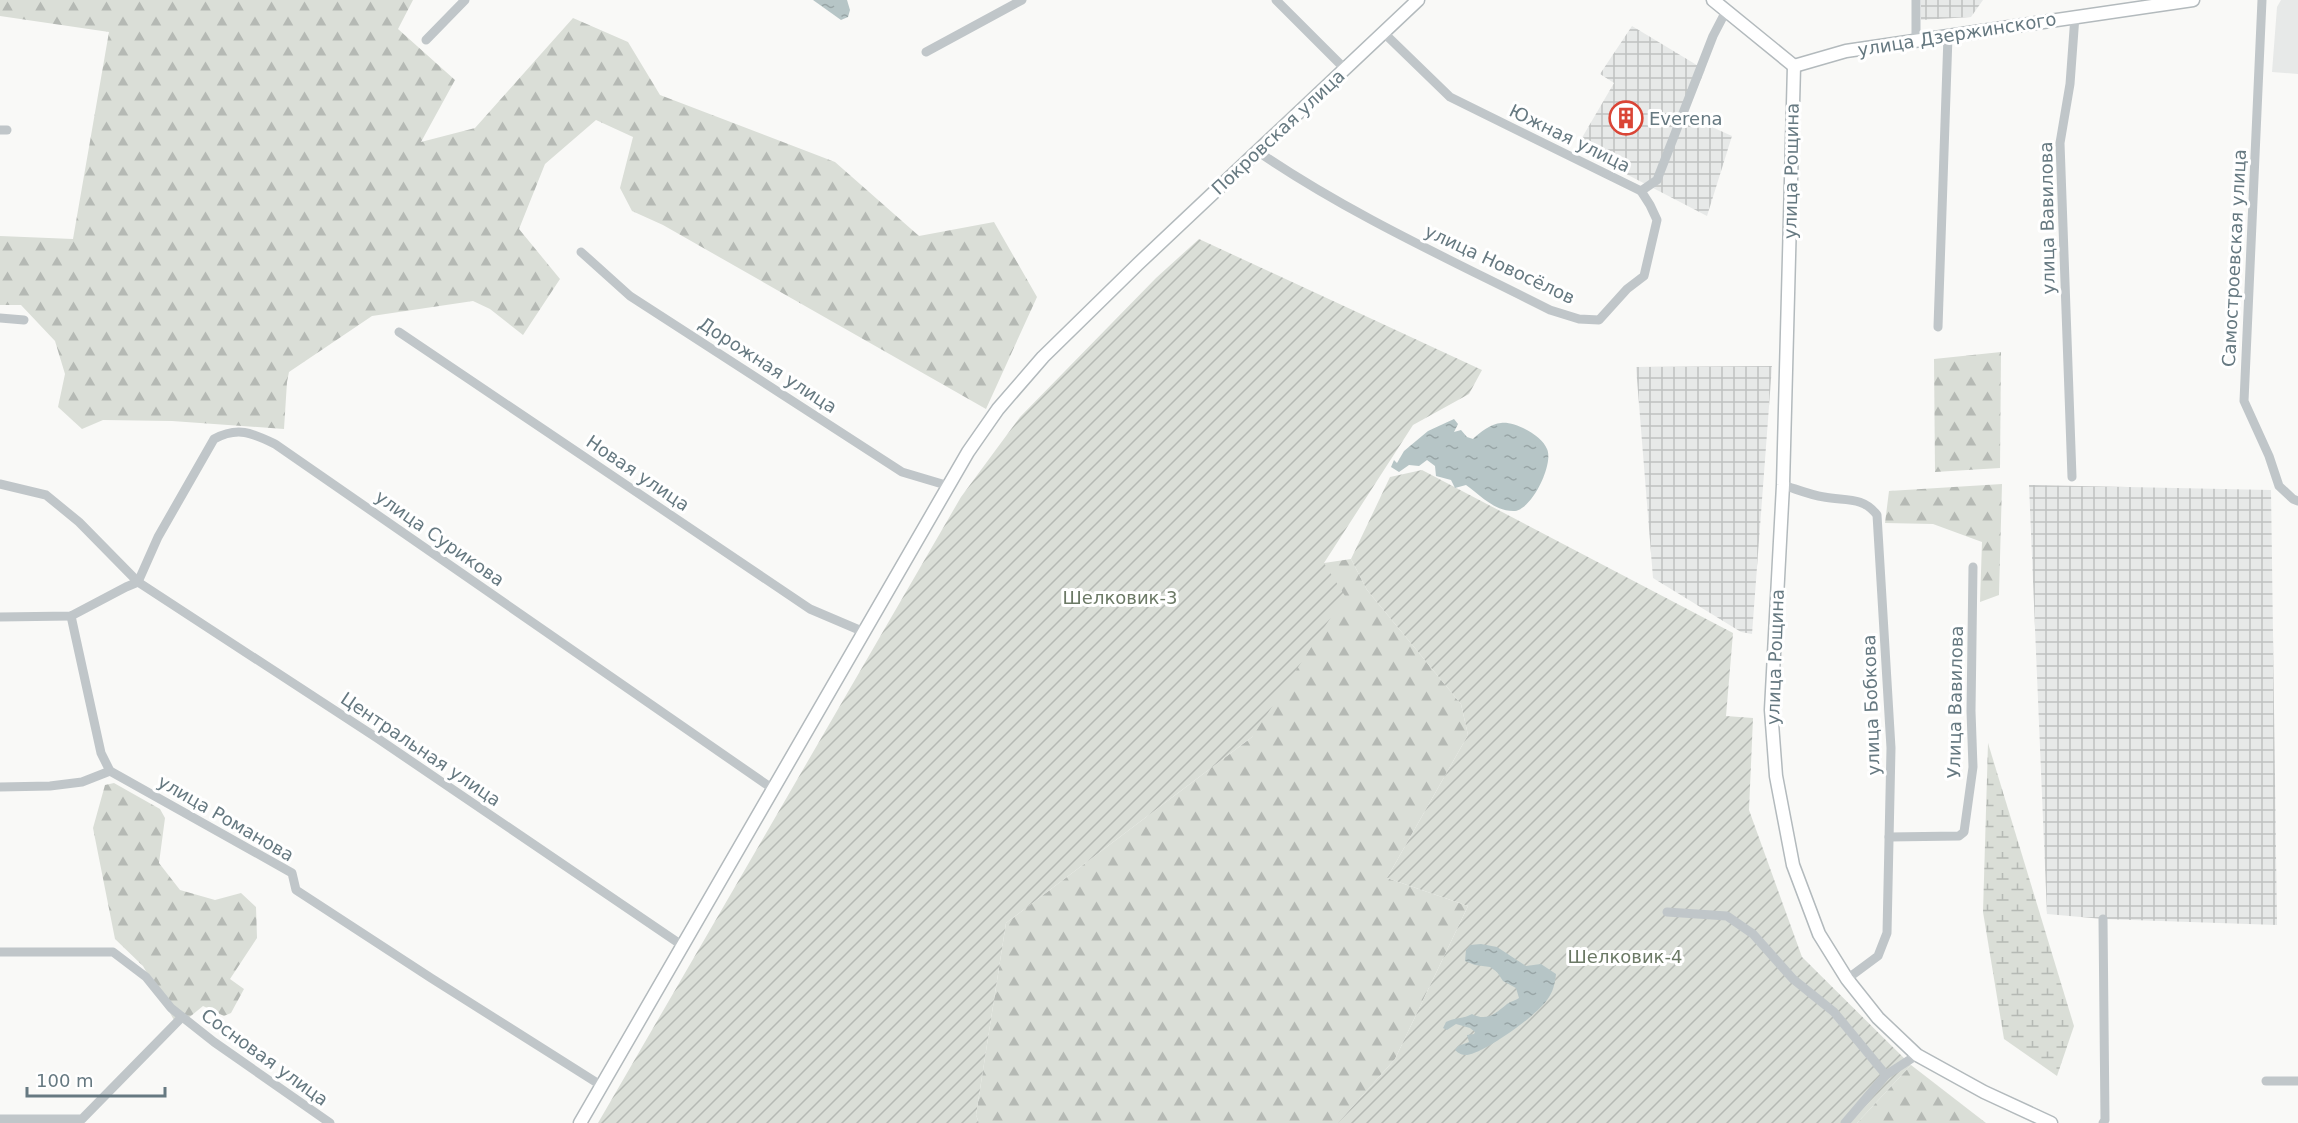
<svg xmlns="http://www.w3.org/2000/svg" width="2298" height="1123" viewBox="0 0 2298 1123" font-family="'DejaVu Sans',sans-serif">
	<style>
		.built { fill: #e7e9e8 }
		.industrial { fill: url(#industrial-grid) }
		.forest { fill: url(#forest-firs) }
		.wetland { fill: url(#wetland-marsh) }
		.garden { fill: url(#garden-furrows) }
		.water { fill: url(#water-ripples) }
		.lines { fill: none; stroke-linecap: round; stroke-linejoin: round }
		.secondary-casing { stroke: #b3babd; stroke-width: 15 }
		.street { stroke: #c0c6c9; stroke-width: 9 }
		.secondary { stroke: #fff; stroke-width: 12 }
		.labels { text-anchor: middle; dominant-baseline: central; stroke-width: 6; stroke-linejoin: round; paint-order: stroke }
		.street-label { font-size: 18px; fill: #667981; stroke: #fff }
		.poi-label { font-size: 18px; fill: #667981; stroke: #fff; text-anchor: start }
		.park-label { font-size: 18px; fill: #6b7965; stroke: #fff }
	</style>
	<defs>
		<pattern id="industrial-grid" width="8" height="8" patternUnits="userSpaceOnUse" patternTransform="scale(1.5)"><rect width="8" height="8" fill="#e7e9e8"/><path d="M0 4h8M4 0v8" fill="none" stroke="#bfc2c1"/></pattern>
		<pattern id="forest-firs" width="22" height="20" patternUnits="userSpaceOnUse" patternTransform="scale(1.5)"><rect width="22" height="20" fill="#daded7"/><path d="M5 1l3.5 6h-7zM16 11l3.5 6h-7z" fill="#b5b9b4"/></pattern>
		<pattern id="wetland-marsh" width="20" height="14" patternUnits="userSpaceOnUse" patternTransform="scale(1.5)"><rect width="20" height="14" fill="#daded7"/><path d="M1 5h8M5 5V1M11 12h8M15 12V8" fill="none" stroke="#b5b9b4"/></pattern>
		<pattern id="garden-furrows" width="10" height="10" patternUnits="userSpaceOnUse" patternTransform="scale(1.5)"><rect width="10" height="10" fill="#daded7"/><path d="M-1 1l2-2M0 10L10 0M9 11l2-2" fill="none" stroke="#b5b9b4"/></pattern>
		<pattern id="water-ripples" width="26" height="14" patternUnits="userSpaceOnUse" patternTransform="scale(1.5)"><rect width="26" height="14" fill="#b6c5c6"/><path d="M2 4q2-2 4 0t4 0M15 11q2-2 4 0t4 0" fill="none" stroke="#98a5a6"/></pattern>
	</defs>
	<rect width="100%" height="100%" fill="#f9f9f7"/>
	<!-- built -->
	<polygon class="built" points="2281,0 2298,0 2298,74 2272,72 2277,7"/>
	<!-- industrial -->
	<g class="industrial">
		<polygon points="1921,0 1983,0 1971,17 1921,20"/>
		<polygon points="1632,26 1705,70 1685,115 1732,136 1707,216 1576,148 1614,83 1600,74"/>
		<polygon points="1772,366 1752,634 1741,632 1653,578 1636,367"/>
		<polygon points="2029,485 2271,490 2277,925 2103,919 2047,914"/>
	</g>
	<!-- forest -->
	<g class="forest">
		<polygon points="0,0 413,0 398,29 455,80 421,142 475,128 573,18 628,42 660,95 835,162 919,236 994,222 1037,297 986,409 663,225 632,211 620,188 633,137 596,120 545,164 519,229 560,279 523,335 490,309 473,301 372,316 289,372 287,382 284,429 172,421 103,420 82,429 58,407 65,374 55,341 21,305 0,305 0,236 73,239 109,32 0,16"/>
		<polygon points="2001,352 2000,468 1935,472 1934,359"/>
		<polygon points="2002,484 1999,595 1980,602 1982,542 1933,524 1885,523 1889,491"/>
		<polygon points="1351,559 1367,590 1461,704 1468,735 1387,878 1468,906 1395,1059 1338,1123 979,1123 976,1115 1006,923 1252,737 1324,563"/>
		<polygon points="114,783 160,809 165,818 159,863 180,890 215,900 241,893 256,907 257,938 230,979 244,989 231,1013 224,1016 203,1006 186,1020 174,1020 143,966 115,939 93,828 105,785"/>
		<polygon points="1911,1065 1986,1123 1857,1123"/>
	</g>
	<!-- wetland -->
	<polygon class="wetland" points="1988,743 2074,1026 2057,1076 2004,1039 1983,912"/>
	<!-- garden -->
	<g class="garden">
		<polygon points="1199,239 1482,370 1469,394 1413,425 1324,563 1345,596 1252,737 1006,923 976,1115 979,1123 598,1123 961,497 1020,417 1156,278"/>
		<polygon points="1422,470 1733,633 1726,716 1753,718 1749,810 1802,957 1911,1065 1857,1123 1338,1123 1395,1059 1468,906 1387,878 1468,735 1461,704 1367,590 1351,559 1390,477"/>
	</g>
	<!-- water -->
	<g class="water">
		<polygon points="813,0 847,0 850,10 848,17 841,20"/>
		<path d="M1454,419L1458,424L1454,432L1461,430L1467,437L1473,439C1479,433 1492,423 1501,423C1514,421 1542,435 1547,449C1554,464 1532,509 1515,511C1495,512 1480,495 1466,485L1455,488L1451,480L1436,476L1435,466L1427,460L1419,466L1409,465L1399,472L1391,467L1394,460L1397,463L1404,451L1428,431Z"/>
		<path d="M1481,944L1497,947L1526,966L1541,964L1556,974C1555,984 1553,992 1547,1000C1537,1015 1485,1053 1467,1055C1462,1055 1459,1054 1455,1050L1458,1046L1469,1042L1467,1035L1474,1034L1475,1032L1470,1028L1456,1024L1447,1030L1443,1028L1446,1022C1455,1017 1464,1019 1472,1014C1487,1022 1496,1013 1507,1004C1511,1001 1515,1001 1519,998L1516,988L1503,981L1497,972L1490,967L1475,965L1465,961L1466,950L1470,945Z"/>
	</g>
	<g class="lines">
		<!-- secondary casing -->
		<g class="secondary-casing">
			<g id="secondary">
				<polyline points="1713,0 1794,66"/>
				<polyline points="1794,66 1783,485 1771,710 1776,776 1793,865 1819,934 1847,979 1878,1018 1917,1055 1984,1092 2051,1123"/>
				<polyline points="1794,66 1846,51 2193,0"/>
				<polyline points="580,1123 968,452 998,409 1043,357 1138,264 1418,0"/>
			</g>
		</g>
		<!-- street -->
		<g class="street">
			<polyline points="1276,0 1345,69"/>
			<polyline points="2262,0 2244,401 2269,456 2279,486 2293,499 2298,501"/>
			<polyline points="1384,33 1450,97 1641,191 1657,180 1713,36 1726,11"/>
			<polyline points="426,40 465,0"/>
			<polyline points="1916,40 1916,0"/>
			<polyline points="926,52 1022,0"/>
			<polyline points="0,130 7,130"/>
			<path d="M1257,151C1349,214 1451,260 1550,310L1579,319L1599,320L1627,289L1644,276L1657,220L1650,205L1641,191"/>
			<polyline points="581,252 630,296 902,472 949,486"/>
			<polyline points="0,318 24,320"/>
			<polyline points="1938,327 1948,36"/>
			<polyline points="399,332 810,609 864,632"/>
			<polyline points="2072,477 2060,143 2070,84 2075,16"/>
			<polyline points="0,484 46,495 79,522 138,582 377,738 683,946"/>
			<path d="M1783,485C1796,489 1810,495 1824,497C1845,501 1863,496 1877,515L1891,748L1887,933L1878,956L1847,979"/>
			<path d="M138,582L158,537L214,439C238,426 252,433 275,444L773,789"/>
			<polyline points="71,616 101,753 110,771 292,873 296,890 431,978 602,1086"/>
			<polyline points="0,617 71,616 126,587 138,582"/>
			<polyline points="0,787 50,786 82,782 110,771"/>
			<polyline points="1889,837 1959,836 1964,832 1973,767 1971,711 1973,567"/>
			<polyline points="1667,912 1727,916 1753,934 1793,979 1834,1012 1886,1075 1845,1123"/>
			<polyline points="2103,919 2105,1120 2103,1123"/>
			<polyline points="0,952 113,952 146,977 171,1008 214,1042 330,1123"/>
			<polyline points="1886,1075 1917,1055"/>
			<polyline points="2266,1081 2298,1081"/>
			<polyline points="0,1119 82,1119 182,1017"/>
		</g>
		<!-- secondary -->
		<use href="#secondary" class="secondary"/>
	</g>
	<!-- icons -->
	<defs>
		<g id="building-ring" transform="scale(1.725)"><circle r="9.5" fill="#fff" stroke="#da4536" stroke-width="1.5"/><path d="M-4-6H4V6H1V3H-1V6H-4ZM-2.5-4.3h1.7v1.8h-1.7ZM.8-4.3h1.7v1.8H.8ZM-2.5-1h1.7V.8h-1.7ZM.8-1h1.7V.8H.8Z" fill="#da4536"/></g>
	</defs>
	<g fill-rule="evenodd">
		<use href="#building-ring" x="1626" y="118"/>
	</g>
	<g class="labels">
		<!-- street labels -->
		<g class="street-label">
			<text transform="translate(1957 34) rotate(-9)">улица Дзержинского</text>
			<text transform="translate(1278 132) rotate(-43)">Покровская улица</text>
			<text transform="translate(1570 138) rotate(26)">Южная улица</text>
			<text transform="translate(1791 171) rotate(-89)">улица Рощина</text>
			<text transform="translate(2047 218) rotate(-91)">улица Вавилова</text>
			<text transform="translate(2234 258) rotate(-87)">Самостроевская улица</text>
			<text transform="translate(1500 264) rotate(25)">улица Новосёлов</text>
			<text transform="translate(768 365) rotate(33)">Дорожная улица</text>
			<text transform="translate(638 473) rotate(34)">Новая улица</text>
			<text transform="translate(440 538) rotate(35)">улица Сурикова</text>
			<text transform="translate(1775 657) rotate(-88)">улица Рощина</text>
			<text transform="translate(1955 702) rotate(-89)">Улица Вавилова</text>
			<text transform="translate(1871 705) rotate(-92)">улица Бобкова</text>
			<text transform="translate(421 749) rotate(34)">Центральная улица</text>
			<text transform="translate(226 818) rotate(30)">улица Романова</text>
			<text transform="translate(265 1057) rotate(36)">Сосновая улица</text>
		</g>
		<!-- poi labels -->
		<g class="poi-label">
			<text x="1649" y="118">Everena</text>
		</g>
		<!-- park labels -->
		<g class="park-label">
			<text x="1120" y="597">Шелковик-3</text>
			<text x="1625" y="956">Шелковик-4</text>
		</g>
	</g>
	<!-- scale -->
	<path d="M27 1087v9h138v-9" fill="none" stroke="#667981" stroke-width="3"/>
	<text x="36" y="1087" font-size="18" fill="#667981" stroke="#ffffff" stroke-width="4.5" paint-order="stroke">100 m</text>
</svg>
